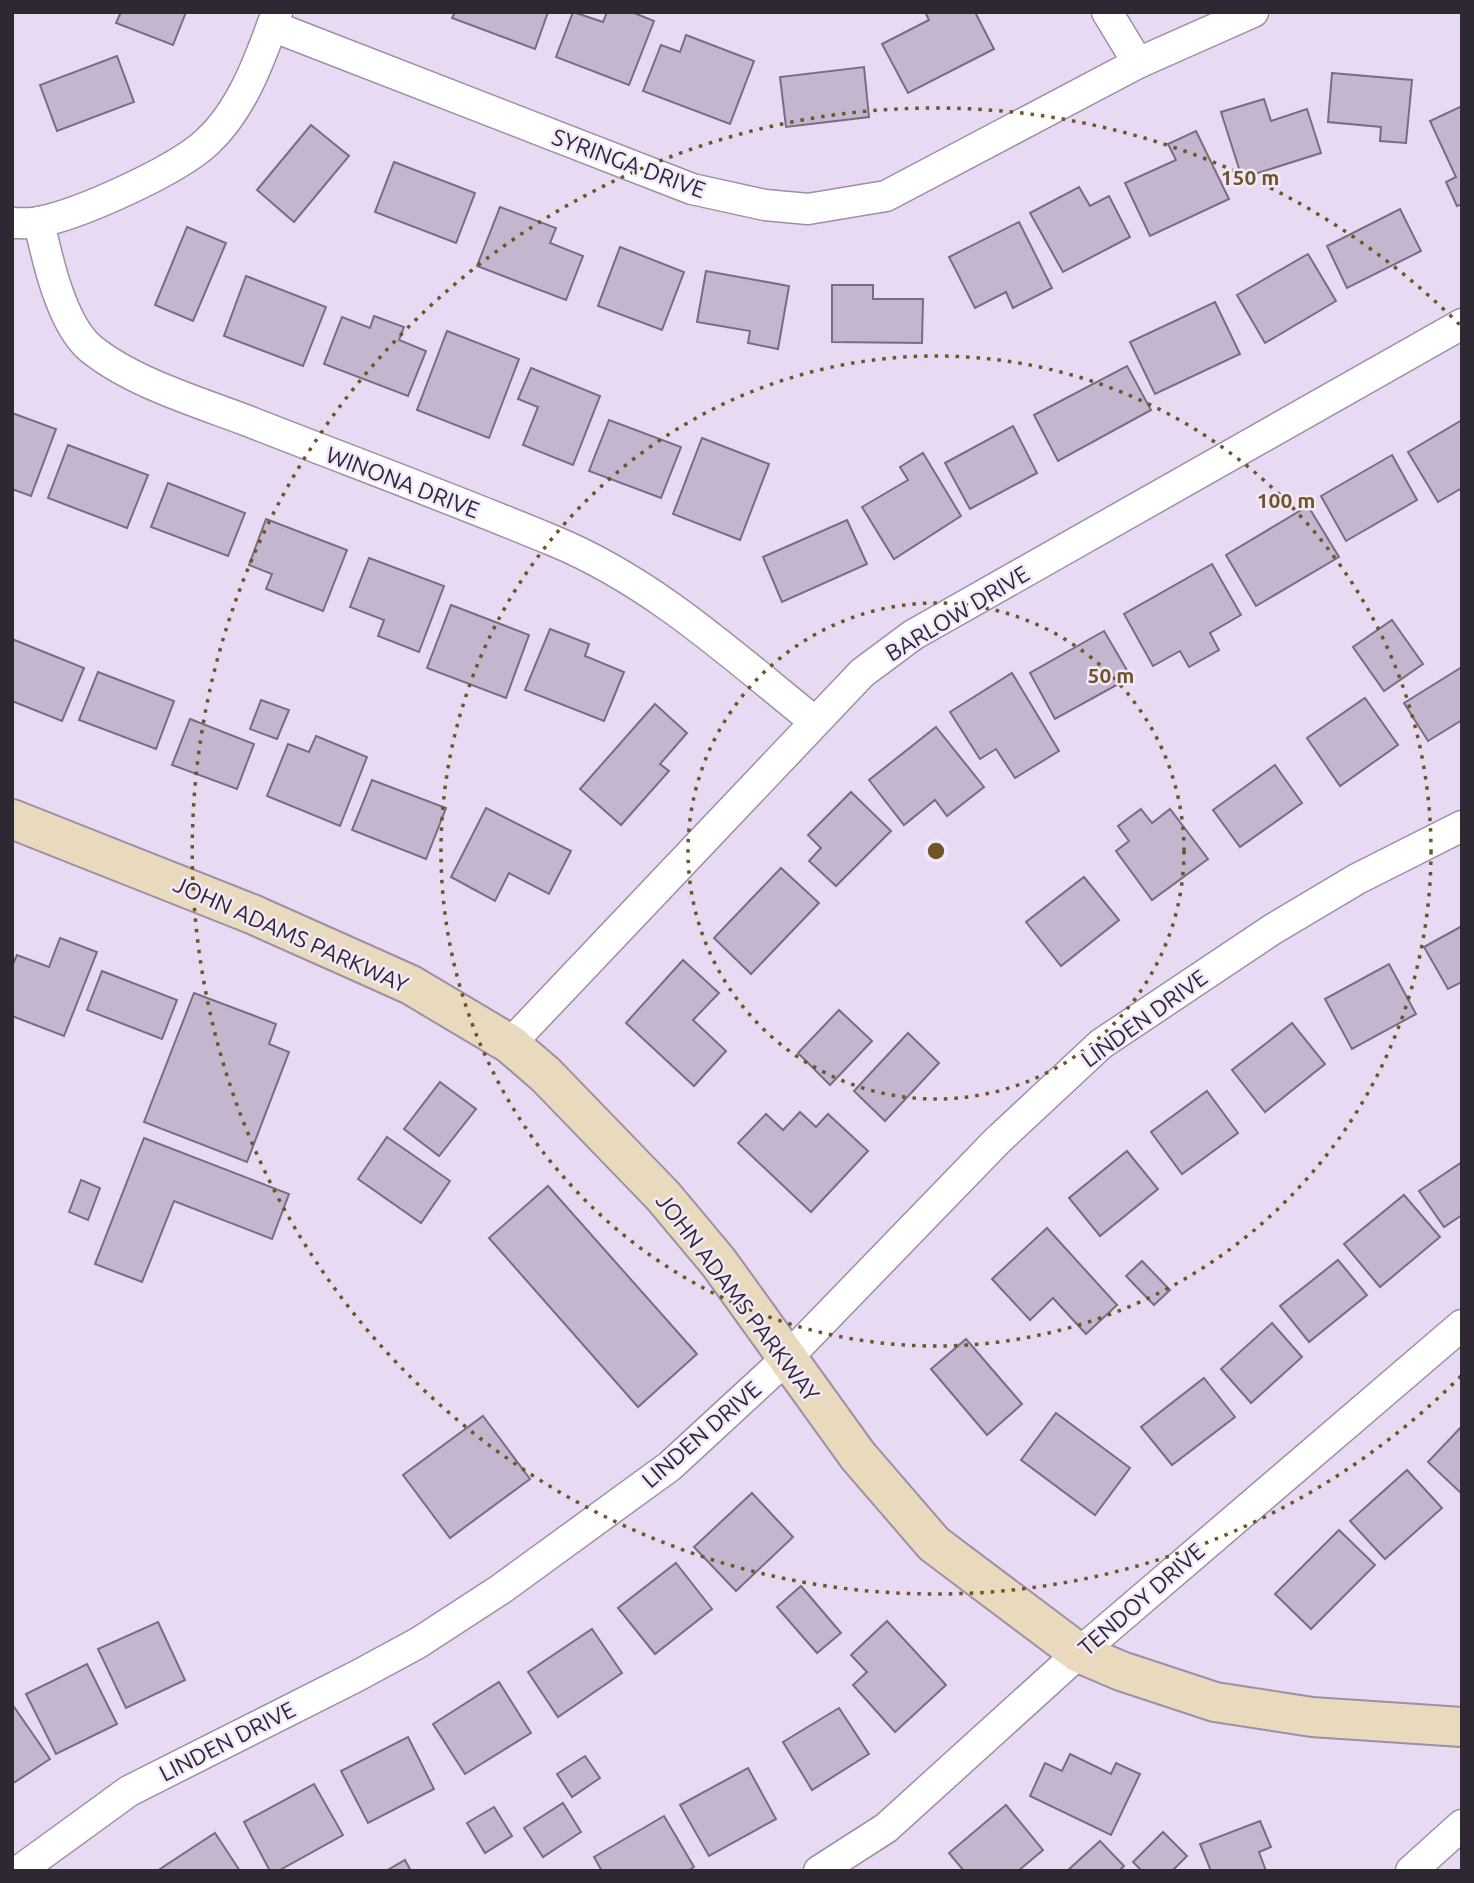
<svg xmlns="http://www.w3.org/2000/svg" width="1474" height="1883" viewBox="0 0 1474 1883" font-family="Ubuntu,sans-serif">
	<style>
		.building { fill: #c4b6ce; stroke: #796c83; stroke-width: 2 }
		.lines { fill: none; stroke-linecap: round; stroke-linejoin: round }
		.street-casing { stroke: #9c8fa6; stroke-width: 33 }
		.secondary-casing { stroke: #9c8fa6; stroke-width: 42 }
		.street { stroke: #fff; stroke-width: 30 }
		.secondary { stroke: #e9dabe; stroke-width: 38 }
		.ring { fill: none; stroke: #6f5526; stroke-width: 3.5; stroke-dasharray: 3.5 7 }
		.labels { text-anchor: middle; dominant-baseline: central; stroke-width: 5; stroke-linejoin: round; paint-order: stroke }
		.street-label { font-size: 23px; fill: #2e2832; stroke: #f4e8fc }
		.centre { fill: #6f5526; stroke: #f4e8fc; stroke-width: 3.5 }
		.ring-label { font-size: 21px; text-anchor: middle; font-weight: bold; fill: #6f5526; stroke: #f4e8fc; stroke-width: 5; stroke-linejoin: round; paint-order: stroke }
	</style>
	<rect width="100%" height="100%" fill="#e8daf3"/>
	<!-- building -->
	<g class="building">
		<polygon points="121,12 186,12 173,45 116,23"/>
		<polygon points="455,12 548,12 535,49 452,18"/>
		<polygon points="573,12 603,22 607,12 632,12 654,21 629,85 556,57"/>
		<polygon points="925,12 975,12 994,49 908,93 882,44 929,20"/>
		<polygon points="686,35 754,61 730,124 643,91 661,45 680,52"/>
		<polygon points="117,56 134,102 57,131 40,85"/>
		<polygon points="864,67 869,117 786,127 780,77"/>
		<polygon points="1332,73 1412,80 1406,143 1380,141 1381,127 1328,122"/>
		<polygon points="1264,99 1271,121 1307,109 1321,153 1242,178 1221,112"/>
		<polygon points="1462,106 1462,204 1457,206 1446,182 1456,177 1430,121"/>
		<polygon points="311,125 349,156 294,222 257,190"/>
		<polygon points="1196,131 1229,199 1150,236 1125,183 1176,160 1168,144"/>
		<polygon points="394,162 475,193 456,243 375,212"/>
		<polygon points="1079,187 1090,206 1109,196 1130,237 1063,272 1030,213"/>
		<polygon points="500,207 556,228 550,243 583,256 566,300 477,266"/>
		<polygon points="1400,209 1421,251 1347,288 1327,246"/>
		<polygon points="1019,222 1052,288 1013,308 1006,292 975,308 949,257"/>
		<polygon points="187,227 226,243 193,321 155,305"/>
		<polygon points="620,247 684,272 662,330 598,306"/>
		<polygon points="1308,254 1336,301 1265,343 1237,295"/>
		<polygon points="706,271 789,286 778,349 748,343 750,331 697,322"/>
		<polygon points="246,276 326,307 303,366 224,336"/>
		<polygon points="832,285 873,285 873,299 923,299 922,343 832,342"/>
		<polygon points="1215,302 1240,354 1155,394 1130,342"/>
		<polygon points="374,316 404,327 399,340 426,351 408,396 324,364 342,317 370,328"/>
		<polygon points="447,331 519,359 489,438 417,410"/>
		<polygon points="1127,366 1151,410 1058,461 1034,415"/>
		<polygon points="531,368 600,396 573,465 523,445 538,407 518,399"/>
		<polygon points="12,413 56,429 31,496 12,489"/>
		<polygon points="609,420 681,447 661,498 589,471"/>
		<polygon points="1462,420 1462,488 1438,502 1408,452"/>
		<polygon points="1013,426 1037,473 970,509 945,463"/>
		<polygon points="702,438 769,464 740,540 673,514"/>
		<polygon points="68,445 148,475 127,528 48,498"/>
		<polygon points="923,453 961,516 894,559 862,507 908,480 900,467"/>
		<polygon points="1392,455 1417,500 1346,541 1321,496"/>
		<polygon points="168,483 245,513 228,556 151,527"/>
		<polygon points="1308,506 1339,557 1256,606 1226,555"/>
		<polygon points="266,519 347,550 323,611 266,589 272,574 249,565"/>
		<polygon points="847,520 867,564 782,602 763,557"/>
		<polygon points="369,558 444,586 419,652 378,636 384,620 350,607"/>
		<polygon points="1212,564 1241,615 1210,633 1219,650 1189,667 1180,651 1153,666 1124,614"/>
		<polygon points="451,605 529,635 506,698 427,668"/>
		<polygon points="1392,620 1423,664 1384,691 1353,647"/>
		<polygon points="550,629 589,644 585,656 624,672 604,721 525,690"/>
		<polygon points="1104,631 1131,677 1055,719 1030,673"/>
		<polygon points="12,639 84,668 62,721 12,701"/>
		<polygon points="1462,667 1462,720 1428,741 1404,703"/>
		<polygon points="98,672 174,701 156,749 79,720"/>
		<polygon points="1012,673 1059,751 1015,778 996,749 980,759 950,712"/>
		<polygon points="1365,698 1398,745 1340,786 1307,738"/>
		<polygon points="261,700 289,710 277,739 250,729"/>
		<polygon points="655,704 687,733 660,764 669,771 621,825 580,789"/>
		<polygon points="190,719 254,744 237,789 172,765"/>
		<polygon points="936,727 984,787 947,816 935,800 904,825 869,780"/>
		<polygon points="316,736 367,757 340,826 267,796 288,744 309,752"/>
		<polygon points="1275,765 1302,803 1240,847 1213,810"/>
		<polygon points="372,780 446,808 426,859 352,830"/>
		<polygon points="851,792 891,831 836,886 809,861 821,848 808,835"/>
		<polygon points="486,808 571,851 549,894 509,873 495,901 451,877"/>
		<polygon points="1141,809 1152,823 1170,809 1208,859 1152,900 1116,851 1129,841 1118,826"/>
		<polygon points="781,868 819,903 751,974 714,938"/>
		<polygon points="1084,877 1119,920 1061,966 1026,922"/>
		<polygon points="1462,926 1462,982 1448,989 1424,947"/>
		<polygon points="60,938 97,952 64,1036 12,1016 12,966 17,955 49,967"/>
		<polygon points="683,960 719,993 693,1020 726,1051 694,1086 626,1023"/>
		<polygon points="1389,964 1416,1014 1352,1049 1325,999"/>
		<polygon points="102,971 177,1000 162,1039 87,1010"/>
		<polygon points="194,993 276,1024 269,1044 289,1052 247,1162 144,1122"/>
		<polygon points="839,1010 872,1041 830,1085 798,1053"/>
		<polygon points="1292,1023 1325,1064 1265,1112 1232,1070"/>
		<polygon points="908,1033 939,1063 885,1121 854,1091"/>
		<polygon points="440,1082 476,1109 439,1156 404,1129"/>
		<polygon points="1207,1091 1238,1133 1182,1174 1151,1132"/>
		<polygon points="800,1112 816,1127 828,1114 868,1151 811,1212 738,1143 766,1114 783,1130"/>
		<polygon points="387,1137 450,1181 421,1223 358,1179"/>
		<polygon points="144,1138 289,1194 272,1239 174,1201 142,1282 95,1264"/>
		<polygon points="1127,1151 1158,1189 1100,1236 1069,1198"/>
		<polygon points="1462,1162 1462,1215 1444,1227 1419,1191"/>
		<polygon points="81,1180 100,1188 88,1220 69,1212"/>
		<polygon points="548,1186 697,1354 638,1407 489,1238"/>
		<polygon points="1404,1195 1440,1237 1380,1287 1344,1244"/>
		<polygon points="1047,1228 1117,1305 1086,1334 1053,1298 1030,1320 992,1279"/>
		<polygon points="1338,1260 1367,1295 1309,1342 1280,1306"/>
		<polygon points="1142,1261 1170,1290 1154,1305 1126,1276"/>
		<polygon points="1272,1323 1302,1357 1251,1403 1221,1369"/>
		<polygon points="966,1339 1022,1404 987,1435 931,1369"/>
		<polygon points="1204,1378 1235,1417 1172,1465 1141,1427"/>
		<polygon points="1056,1413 1130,1468 1095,1515 1021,1460"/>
		<polygon points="483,1416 530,1479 450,1538 403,1475"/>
		<polygon points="1462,1426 1462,1494 1428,1462"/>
		<polygon points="1407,1470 1442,1508 1385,1559 1350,1521"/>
		<polygon points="752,1493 793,1537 736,1591 694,1547"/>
		<polygon points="1339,1530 1375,1565 1311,1629 1275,1594"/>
		<polygon points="676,1563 712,1609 655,1654 618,1608"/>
		<polygon points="801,1586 841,1633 817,1653 777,1607"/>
		<polygon points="887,1621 946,1685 895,1732 853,1685 867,1672 851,1655"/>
		<polygon points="158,1622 185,1680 126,1708 98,1649"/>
		<polygon points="592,1629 622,1673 558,1717 528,1672"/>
		<polygon points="87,1664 117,1724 56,1754 26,1694"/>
		<polygon points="499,1682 531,1733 465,1774 433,1724"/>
		<polygon points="12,1704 50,1759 12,1784"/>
		<polygon points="839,1708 869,1754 812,1790 783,1742"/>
		<polygon points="408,1737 434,1789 368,1823 341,1771"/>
		<polygon points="1070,1754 1111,1774 1116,1763 1140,1774 1111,1835 1030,1796 1045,1763 1062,1771"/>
		<polygon points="585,1756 600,1778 572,1797 557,1774"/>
		<polygon points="748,1768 776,1819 709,1856 680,1805"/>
		<polygon points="314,1784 343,1835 278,1871 270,1871 244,1822"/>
		<polygon points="563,1803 581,1832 543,1857 524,1828"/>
		<polygon points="1006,1805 1043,1850 1018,1871 964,1871 949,1853"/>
		<polygon points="494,1807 512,1836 485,1853 467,1823"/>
		<polygon points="664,1816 694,1867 687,1871 602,1871 594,1857"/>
		<polygon points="1260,1821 1271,1847 1259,1852 1266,1871 1211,1871 1200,1844"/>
		<polygon points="1163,1832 1187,1856 1172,1871 1142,1871 1133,1862"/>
		<polygon points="215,1833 240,1871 157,1871"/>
		<polygon points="1100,1841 1124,1866 1119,1871 1067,1871"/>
		<polygon points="405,1860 411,1871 386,1871"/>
	</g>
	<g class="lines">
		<!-- street casing -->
		<g class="street-casing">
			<g id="street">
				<polyline points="1107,12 1138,63"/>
				<polyline points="272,26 692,189 765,205 808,209 886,196 1138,63 1253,12"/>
				<path d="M39,222C47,258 61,323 90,348C131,382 198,402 248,421C350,461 453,499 554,541C653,582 732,655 814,721"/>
				<path d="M12,223C21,223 31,224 39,222C80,214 176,171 207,142C243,109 261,56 277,12"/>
				<polyline points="510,1044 862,673 913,635 1462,324"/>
				<polyline points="19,1871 129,1791 357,1676 418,1643 501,1589 670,1466 786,1359 997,1141 1101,1044 1273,929 1357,879 1462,826"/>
				<polyline points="819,1871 886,1828 1079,1653 1462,1325"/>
				<polyline points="1411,1871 1462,1825"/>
			</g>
		</g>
		<!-- secondary casing -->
		<g class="secondary-casing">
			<polyline id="secondary" points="12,819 252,914 353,959 411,985 510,1044 546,1075 663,1196 719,1263 858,1456 934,1544 1079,1653 1121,1671 1215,1702 1312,1717 1462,1727"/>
		</g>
		<!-- street -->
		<use href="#street" class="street"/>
		<!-- secondary -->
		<use href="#secondary" class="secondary"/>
	</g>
	<!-- distance rings -->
	<g class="ring">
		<circle cx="936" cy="851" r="248"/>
		<circle cx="936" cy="851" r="495"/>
		<path d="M1461 1376A743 743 0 1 1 1461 326"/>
	</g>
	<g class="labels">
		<!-- street labels -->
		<g class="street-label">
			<text transform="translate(629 163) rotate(20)">SYRINGA DRIVE</text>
			<text transform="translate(403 482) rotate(21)">WINONA DRIVE</text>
			<text transform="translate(957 613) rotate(-31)">BARLOW DRIVE</text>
			<text transform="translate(291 934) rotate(24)">JOHN ADAMS PARKWAY</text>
			<text transform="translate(1144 1018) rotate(-36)">LINDEN DRIVE</text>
			<text transform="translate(738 1297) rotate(53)">JOHN ADAMS PARKWAY</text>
			<text transform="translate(701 1434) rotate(-41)">LINDEN DRIVE</text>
			<text transform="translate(1141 1599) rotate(-41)">TENDOY DRIVE</text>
			<text transform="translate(227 1741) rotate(-27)">LINDEN DRIVE</text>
		</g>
	</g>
	<circle cx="936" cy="851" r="10" class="centre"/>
	<g class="ring-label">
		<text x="1250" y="185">150 m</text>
		<text x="1286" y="508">100 m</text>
		<text x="1111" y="683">50 m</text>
	</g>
	<!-- border -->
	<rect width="1474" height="1883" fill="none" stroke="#2e2832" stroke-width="28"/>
</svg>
